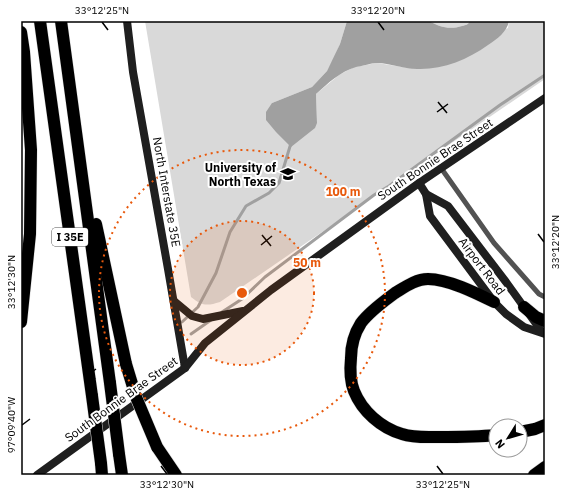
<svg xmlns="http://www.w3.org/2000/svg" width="566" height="496" viewBox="0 0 566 496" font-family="'IBM Plex Sans',sans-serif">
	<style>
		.green { fill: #d9d9d9 }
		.water { fill: #a0a0a0 }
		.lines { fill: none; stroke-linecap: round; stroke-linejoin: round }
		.stream { stroke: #a0a0a0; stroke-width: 3 }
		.highway-casing { stroke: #dbdbdb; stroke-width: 13 }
		.lane { stroke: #525252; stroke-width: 5 }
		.secondary { stroke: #1f1f1f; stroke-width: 8 }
		.highway { stroke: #000; stroke-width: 12 }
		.highway-bridge-casing { stroke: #dbdbdb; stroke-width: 13; stroke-linecap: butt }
		.highway-bridge { stroke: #000; stroke-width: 12 }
		.ticks { fill: none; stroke: #000; stroke-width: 1.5 }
		.ring { fill: none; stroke: #e8590c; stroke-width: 2; stroke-dasharray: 2 4 }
		.labels { text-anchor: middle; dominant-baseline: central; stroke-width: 4; stroke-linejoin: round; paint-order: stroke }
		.shield { fill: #fff; stroke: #4c4c4c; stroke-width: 1 }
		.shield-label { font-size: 11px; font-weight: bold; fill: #000 }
		.street-label { font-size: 12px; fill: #000; stroke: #fff }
		.poi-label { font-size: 12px; font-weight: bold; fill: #000; stroke: #fff; text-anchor: end }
		.centre { fill: #e8590c; stroke: #fff; stroke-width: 2 }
		.ring-label { font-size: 12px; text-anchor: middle; font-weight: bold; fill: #e8590c; stroke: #fff; stroke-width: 4; stroke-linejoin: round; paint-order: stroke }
		.neatline { fill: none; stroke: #000; stroke-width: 1.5 }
		.ticks-label { font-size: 10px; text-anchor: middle; fill: #000 }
	</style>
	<rect width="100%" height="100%" fill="#fff"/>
	<!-- green -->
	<g class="green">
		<path d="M145,21H347L340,44L335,56L327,71L312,87L272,103L317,123L316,94L339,75L354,67L377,63L416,69L508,28L509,21H545V79L220,302C207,306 202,306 191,297Z"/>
		<path d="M429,21H470C468,25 466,25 462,26C449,30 440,27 429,21Z"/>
	</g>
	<!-- water -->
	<path class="water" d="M347,21H429C440,27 449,30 462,26C466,25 468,25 470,21H509C507,32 497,39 488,45C467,60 442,70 417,69C403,69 390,63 377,63C371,63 363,66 356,67C341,71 327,84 316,94L317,123L315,128L291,147L276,132L266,120V112L272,103L312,87L327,71L340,44Z"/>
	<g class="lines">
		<!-- stream -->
		<g class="stream">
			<polyline points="222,312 242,299 265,277 374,195 389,186 500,105 545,75"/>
			<polyline points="182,322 198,307 216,273 230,232 246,206 269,193 279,183 291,143"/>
			<polyline points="191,334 211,320"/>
		</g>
		<!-- highway casing -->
		<g class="highway-casing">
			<g id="highway">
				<polyline points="40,21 92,396"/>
				<polyline points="61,21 110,383"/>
				<polyline points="21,32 24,52 31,150 30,234 21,322"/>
				<polyline points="96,224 126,364"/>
				<path d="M494,302C476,293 448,279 428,279C416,279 405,287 395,293C383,302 370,311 361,323C354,334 351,346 351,358C350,368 350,381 354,391C362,411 381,428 402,434C414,438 426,437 438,437C458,437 477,437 496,435"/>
				<polyline points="524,307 536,317 545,321"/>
				<polyline points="520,432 535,429 545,425"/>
				<polyline points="157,447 176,475"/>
				<polyline points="119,454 122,475"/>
				<polyline points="101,463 102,475"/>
				<polyline points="534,475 545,467"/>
			</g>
		</g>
		<!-- lane -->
		<polyline class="lane" points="441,168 494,243 539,294 545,297"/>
		<!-- secondary -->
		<g class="secondary">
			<polyline points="127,21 133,72 168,269 185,368"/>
			<polyline points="419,183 426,194 430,216 494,302 506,314 524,327 545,334"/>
			<polyline points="426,194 448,206 506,282 542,332"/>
			<polyline points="174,301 192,316 203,319 243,311"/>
			<polyline points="37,475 185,368 205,343 271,290 419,183 545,98"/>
		</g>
		<!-- highway -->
		<use href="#highway" class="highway"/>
		<!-- highway-bridge casing -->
		<g class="highway-bridge-casing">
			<g id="highway-bridge">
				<polyline points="126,364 136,397 157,447"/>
				<polyline points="110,383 119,454"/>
				<polyline points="92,396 101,463"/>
			</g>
		</g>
		<!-- highway-bridge -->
		<use href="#highway-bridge" class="highway-bridge"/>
	</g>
	<!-- ticks -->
	<path class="ticks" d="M102,22L108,30M378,22L384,30M438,102L447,113M437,112L448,104M538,234L544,242M262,235L271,246M261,245L272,236M22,282L28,290M86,367L95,379M85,377L96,369M22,425L30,419M161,466L167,474M437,466L443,474"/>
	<!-- distance rings -->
	<circle cx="242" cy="293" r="72" fill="#e8590c" fill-opacity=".12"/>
	<g class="ring">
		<circle cx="242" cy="293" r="72"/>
		<circle cx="242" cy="293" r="143"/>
	</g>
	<!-- icons -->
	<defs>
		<g id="university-bare" transform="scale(1.2)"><path d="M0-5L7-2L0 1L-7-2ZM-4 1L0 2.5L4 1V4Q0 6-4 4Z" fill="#000" stroke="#fff" stroke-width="2.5" paint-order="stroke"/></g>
	</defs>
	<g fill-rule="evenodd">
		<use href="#university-bare" x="288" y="174"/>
	</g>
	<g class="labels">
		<!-- shield labels -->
		<rect class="shield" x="52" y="228" width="36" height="18" rx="3"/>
		<g class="shield-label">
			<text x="70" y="237">I 35E</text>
		</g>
		<!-- street labels -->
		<g class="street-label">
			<text transform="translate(435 159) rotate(-34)">South Bonnie Brae Street</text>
			<text transform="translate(167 192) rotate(80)">North Interstate 35E</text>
			<text transform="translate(482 266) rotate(53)">Airport Road</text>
			<text transform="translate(121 399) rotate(-36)">South Bonnie Brae Street</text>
		</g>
		<!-- poi labels -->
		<g class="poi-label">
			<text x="276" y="167">University of<tspan x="276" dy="14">North Texas</tspan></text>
		</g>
	</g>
	<circle cx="242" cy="293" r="6" class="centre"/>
	<g class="ring-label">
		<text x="343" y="196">100 m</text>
		<text x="307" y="267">50 m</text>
	</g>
	<!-- border -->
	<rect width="566" height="496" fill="none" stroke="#ffffff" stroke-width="44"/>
	<!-- north arrow -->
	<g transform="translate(508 438) rotate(233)"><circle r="19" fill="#ffffff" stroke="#999999"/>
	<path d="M0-3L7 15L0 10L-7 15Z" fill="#000000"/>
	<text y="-6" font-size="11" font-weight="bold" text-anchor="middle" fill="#000000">N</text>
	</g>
	<rect x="22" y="22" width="522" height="452" class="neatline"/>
	<g class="ticks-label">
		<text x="102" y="14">33°12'25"N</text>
		<text x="378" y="14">33°12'20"N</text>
		<text transform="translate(555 242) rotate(-90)" y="4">33°12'20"N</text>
		<text transform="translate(11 282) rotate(-90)" y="4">33°12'30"N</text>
		<text transform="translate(11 425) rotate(-90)" y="4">97°09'40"W</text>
		<text x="167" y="488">33°12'30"N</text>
		<text x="443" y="488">33°12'25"N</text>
	</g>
</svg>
